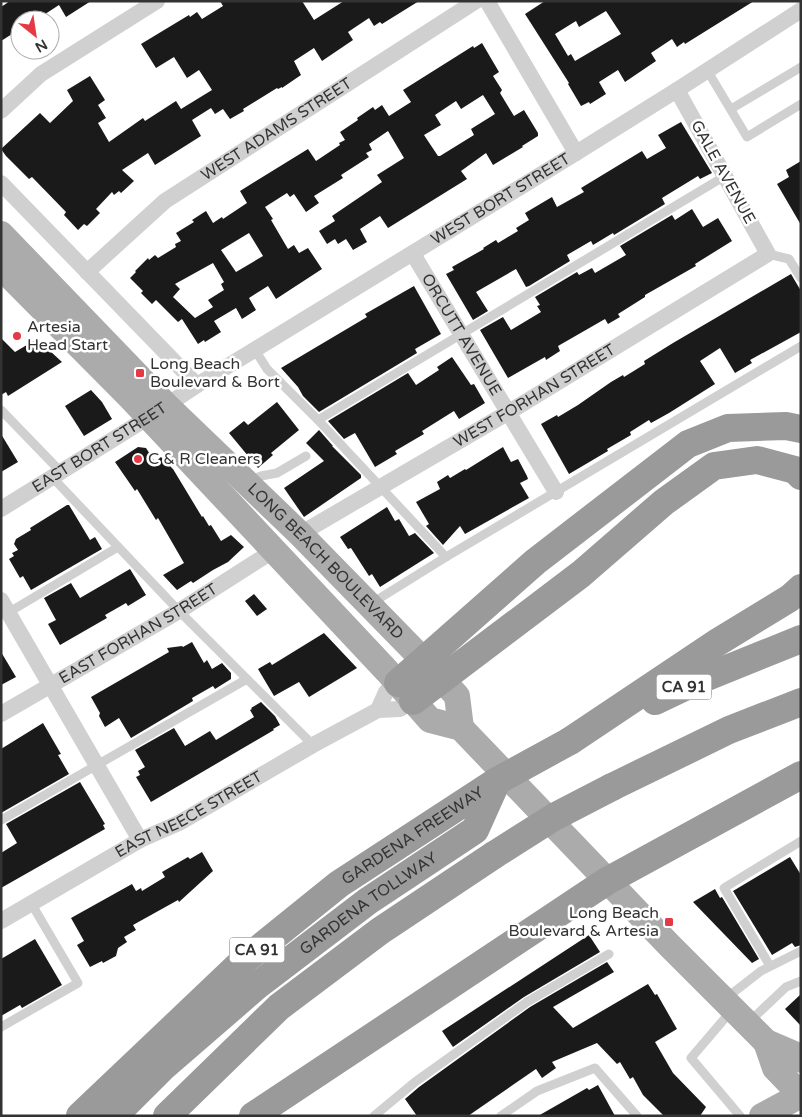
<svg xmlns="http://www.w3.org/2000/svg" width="802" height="1117" viewBox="0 0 802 1117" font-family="'Varela Round',sans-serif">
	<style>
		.building { fill: #1a1a1a; fill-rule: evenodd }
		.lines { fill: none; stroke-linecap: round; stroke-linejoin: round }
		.service { stroke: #d0d0d0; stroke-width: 9 }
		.minor { stroke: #d0d0d0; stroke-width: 16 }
		.primary { stroke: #ababab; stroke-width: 26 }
		.motorway { stroke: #9a9a9a; stroke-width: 28 }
		.motorway-bridge { stroke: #9a9a9a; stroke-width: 28 }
		.poi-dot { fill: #e63946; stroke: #fff; stroke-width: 2 }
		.labels { text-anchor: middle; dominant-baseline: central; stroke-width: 5; stroke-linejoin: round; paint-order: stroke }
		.shield { fill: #fff; stroke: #707070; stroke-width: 1 }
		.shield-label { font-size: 15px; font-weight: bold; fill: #333 }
		.street-label { font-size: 16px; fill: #333; stroke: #fff }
		.poi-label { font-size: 16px; fill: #333; stroke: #fff; text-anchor: start }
	</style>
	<rect width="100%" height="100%" fill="#fff"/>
	<!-- building -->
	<g class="building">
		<polygon points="10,1 91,1 66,17 59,5 36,20 20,20 20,29 1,41 1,7"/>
		<polygon points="220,1 302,1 314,20 344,1 419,1 382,24 380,22 374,26 369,18 348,32 353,40 322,61 314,48 294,61 301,75 282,88 282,87 278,89 277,88 243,109 244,111 230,119 223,109 215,114 211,108 192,120 201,136 155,165 148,153 122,170 134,181 121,193 119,191 114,195 112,192 96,209 100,213 87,226 84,224 78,230 64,215 66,212 32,177 29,179 6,156 1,149 40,113 50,123 73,101 67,90 90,76 105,100 98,105 106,118 98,123 109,142 143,118 145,121 176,101 181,109 212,90 199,70 187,78 174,57 156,68 141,44 189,15 190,17 197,12 202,19 223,6"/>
		<path d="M545,1H754L685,44L684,42L677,47L672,39L651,53L656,61L625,82L618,70L599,82L606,94L590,104L589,102L581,106L568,84L569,83L525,14ZM606,11L621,34L575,61L571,54L568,56L555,34L576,21L579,27Z"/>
		<path d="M482,43L499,72L493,76L502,90L500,93L514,116L524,110L538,133V136L522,146L523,147L493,165L486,153L461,171L467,179L388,228L380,216L360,229L367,242L353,250L346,239L338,244L335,239L327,244L319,231L335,221L332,216L382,182L377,175L404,158L388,131L369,144L372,150L366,153L369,157L341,175L343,178L314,196L319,203L306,212L294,194L290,197L287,193L265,207L273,219L271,220L288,249L294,245L299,253L308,248L322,269L276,299L268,286L249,298L256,310L242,319L236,308L214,321L221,332L205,342L204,340L198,344L182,319L178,322L156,300L152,304L141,293L143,291L130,278L136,272L135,271L148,258L149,260L155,255L158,258L176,247L175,244L181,241L176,233L194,222L192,220L206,211L213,223L222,217L223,219L247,203L240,191L308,149L316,161L340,145L339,143L345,140L340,132L358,120L357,118L373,107L375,110L382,105L389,116L411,102L403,90L473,46L474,48ZM483,95L495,114L471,129L474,135L440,156H438L424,135L441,125L435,115L456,101L461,109ZM249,233L263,256L236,272L221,250ZM213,263L224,282L221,284L224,290L208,300L213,307L195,318L173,297L180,289L175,284Z"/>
		<polygon points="681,122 712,173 700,179 698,176 662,198 665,204 614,235 613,233 593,245 591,241 567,255 570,261 529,286 526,287 516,269 476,292 488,311 473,320 446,274 454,270 452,267 484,249 483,248 496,240 498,243 518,231 516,228 529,220 525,213 552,197 557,207 584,192 581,188 642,151 647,159 666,148 658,135"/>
		<polygon points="801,161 801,225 777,184 789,177 786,170"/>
		<polygon points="692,209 703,227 718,218 732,241 695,264 696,266 645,295 645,297 618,314 620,317 608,324 605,319 558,346 560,351 546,360 545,357 508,378 480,330 503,317 511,330 541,312 537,306 540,305 535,297 577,272 579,275 592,268 595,273 626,255 620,246 672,215 675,220"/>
		<polygon points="791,274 801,291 801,332 750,360 752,363 735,373 720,348 700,361 715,384 669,413 651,423 649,420 630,432 631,435 607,449 608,451 569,474 541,424 557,415 558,417 578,405 611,382 623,375 624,377 645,364 644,361 673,343"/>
		<polygon points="414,286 441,334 415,349 417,353 319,412 303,396 298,387 281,368 367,317 365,314"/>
		<polygon points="1,338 15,352 37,339 62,362 8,396 6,392 1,395"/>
		<polygon points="452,357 471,385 474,384 485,403 459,419 454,411 422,431 424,434 395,451 397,454 375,467 355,433 344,439 328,421 408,373 416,385 439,370 437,367"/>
		<polygon points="91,390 102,402 112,419 84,436 65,406"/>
		<polygon points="277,402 299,430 271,453 273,455 258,468 229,433 244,421 248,425"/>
		<polygon points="319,430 333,446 332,446 361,475 361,478 304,517 284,488 324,461 306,443"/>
		<polygon points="1,434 18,462 1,472"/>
		<polygon points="138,447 146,448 155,462 161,457 173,469 202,517 203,516 209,526 211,525 221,541 231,535 244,547 228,562 213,570 193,583 191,581 177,590 163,575 184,563 158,518 156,520 137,489 135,491 115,462"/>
		<polygon points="503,447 511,462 518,459 527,476 528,479 520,483 529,498 465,534 460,526 443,545 426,526 429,524 416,502 440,489 437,482 448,475 450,478 465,469 466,470"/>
		<polygon points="67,505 69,505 90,540 95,537 102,549 31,590 23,576 20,578 9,559 14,556 12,553 18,550 14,544 16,539 31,530 30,528"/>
		<polygon points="387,507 395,521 399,519 409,536 415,533 434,553 380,587 372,574 369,576 351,548 348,549 340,537"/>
		<polygon points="130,569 146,595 128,606 126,603 105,615 107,618 60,645 48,624 56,620 44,598 71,583 80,598"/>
		<polygon points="254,594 267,609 257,616 245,601"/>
		<polygon points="324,633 357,668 309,697 299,682 274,696 258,669 270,662 272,665"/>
		<polygon points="192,642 204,663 207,660 212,669 222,663 231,673 231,679 215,689 213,686 192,698 193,701 131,738 119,718 105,727 99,716 100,713 91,697 169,652 167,648 182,646 183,647"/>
		<polygon points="1,652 16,677 1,685"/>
		<polygon points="261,702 275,716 280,725 273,729 274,730 151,802 136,777 140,775 138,771 145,767 135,750 174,728 185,746 210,731 216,740 254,717 250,710 252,709 251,708"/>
		<polygon points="43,723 61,754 58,755 69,774 1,813 1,749"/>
		<polygon points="80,782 105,824 103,825 105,829 1,888 1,853 17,843 6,824"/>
		<polygon points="202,852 213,871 179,902 178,900 133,925 136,930 124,937 127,942 118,948 116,956 103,963 102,961 90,967 77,945 84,941 71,918 132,884 136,891 141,888 142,891 165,877 162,872 188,857 190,859"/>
		<polygon points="790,857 801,875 801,945 795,947 792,943 772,955 733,891"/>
		<polygon points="715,889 720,898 722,897 759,959 752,963 693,902"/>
		<polygon points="589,935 600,952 524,997 453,1047 442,1031"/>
		<polygon points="35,939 62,985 22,1008 20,1005 1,1016 1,959"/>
		<polygon points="607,962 614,972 553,1007 573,1028 648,984 655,995 657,994 677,1029 655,1042 673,1073 706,1107 700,1116 664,1116 643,1095 633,1077 630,1079 620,1062 617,1064 597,1043 552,1062 556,1068 542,1078 536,1069 468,1116 417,1116 405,1099 419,1087 530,1007"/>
		<polygon points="801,994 801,1026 785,1009"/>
		<polygon points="598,1085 615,1116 538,1116 587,1088 589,1090"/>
	</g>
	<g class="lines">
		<!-- service -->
		<g class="service">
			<polyline points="707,70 747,137 801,104"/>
			<polyline points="731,109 801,67"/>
			<polyline points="768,254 789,259 801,278"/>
			<polyline points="255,350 267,369 318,420 446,557"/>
			<polyline points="1,410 61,472"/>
			<polyline points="318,420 725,176"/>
			<polyline points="52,477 179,611 313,745"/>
			<polyline points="250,480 261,476 277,473 306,456"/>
			<polyline points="372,603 446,557 801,346"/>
			<polyline points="6,614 118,547"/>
			<polyline points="1,820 247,679"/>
			<polyline points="770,966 724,888 801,841"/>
			<polyline points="725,999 761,971 801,951"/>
			<polyline points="732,1010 691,1058 740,1116"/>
			<polyline points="749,1022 786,987 801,981"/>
			<polyline points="1,1027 78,983 31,903"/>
			<polyline points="374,1116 415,1082 527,1002 609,954"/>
			<polyline points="501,1116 537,1091 595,1068 637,1116"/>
		</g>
		<!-- minor -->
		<g class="minor">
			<polyline points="487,1 576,153"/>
			<polyline points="1,111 41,74 157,1"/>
			<polyline points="1,183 197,385"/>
			<path id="s1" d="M413,254L556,492"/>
			<path id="s2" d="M87,272L165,201L476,1"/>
			<path id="s3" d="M1,509L149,417L197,385L576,153L677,90L801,10"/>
			<path id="s4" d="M300,534L509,412L768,254L677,90"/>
			<polyline points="1,600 140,840"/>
			<polyline points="378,710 386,692 398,683"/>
			<path id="s5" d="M1,714L179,611L273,551"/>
			<path id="s6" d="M1,921L140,840L179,823L313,745L378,710L400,709L413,701"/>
		</g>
		<!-- primary -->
		<g class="primary">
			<path id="s7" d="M1,234L166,405L300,534L433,670L457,696L461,728"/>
			<polyline points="1,267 130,397 387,671 430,720 461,728 669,945 766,1042 794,1054 801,1060"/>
			<polyline points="766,1042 775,1068 801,1095"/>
			<polyline points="762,1116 801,1095"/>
		</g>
		<!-- motorway -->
		<g class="motorway">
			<polyline points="398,683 535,562 688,444 728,428 786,426 801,429"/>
			<polyline points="413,701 581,574 664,502 714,466 757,460 795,470 801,476"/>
			<polyline points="655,701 697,681 801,639"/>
			<polyline points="570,741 718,642 790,598 801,588"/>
			<polyline points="612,787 729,730 801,702"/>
			<path id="s8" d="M80,1116L241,963L339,884L497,781"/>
			<path id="s9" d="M114,1116L162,1068L259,984L368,901L475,830L497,781"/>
			<polyline points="167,1116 279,1007 380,931 494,855"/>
			<polyline points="253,1116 607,881 801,775"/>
		</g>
		<!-- motorway-bridge -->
		<g class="motorway-bridge">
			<polyline points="497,781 570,741"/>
			<polyline points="494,855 554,817 612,787"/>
		</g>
	</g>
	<!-- markers -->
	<g class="poi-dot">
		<circle cx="17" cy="336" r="5"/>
		<rect x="135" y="368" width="10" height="10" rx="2.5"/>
		<circle cx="138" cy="459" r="5"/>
		<rect x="664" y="917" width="10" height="10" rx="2.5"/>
	</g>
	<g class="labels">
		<!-- shield labels -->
		<g class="shield">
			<rect x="656.5" y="674.5" width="55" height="25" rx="4"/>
			<rect x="229.5" y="937.5" width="55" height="25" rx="4"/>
		</g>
		<g class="shield-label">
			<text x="684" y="687">CA 91</text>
			<text x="257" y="950">CA 91</text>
		</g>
		<!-- street labels -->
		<g class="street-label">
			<text stroke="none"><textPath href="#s2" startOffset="238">WEST ADAMS STREET</textPath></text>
			<text transform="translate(723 172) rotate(61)">GALE AVENUE</text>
			<text stroke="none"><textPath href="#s3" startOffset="588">WEST BORT STREET</textPath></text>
			<text stroke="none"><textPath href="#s1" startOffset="94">ORCUTT AVENUE</textPath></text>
			<text stroke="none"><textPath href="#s4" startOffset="272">WEST FORHAN STREET</textPath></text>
			<text stroke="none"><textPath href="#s3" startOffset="116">EAST BORT STREET</textPath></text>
			<text stroke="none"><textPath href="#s7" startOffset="461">LONG BEACH BOULEVARD</textPath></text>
			<text stroke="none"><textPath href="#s5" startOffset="159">EAST FORHAN STREET</textPath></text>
			<text stroke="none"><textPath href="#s6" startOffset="216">EAST NEECE STREET</textPath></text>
			<text stroke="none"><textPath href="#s8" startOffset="436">GARDENA FREEWAY</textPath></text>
			<text stroke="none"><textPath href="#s9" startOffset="332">GARDENA TOLLWAY</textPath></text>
		</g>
		<!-- poi labels -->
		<g class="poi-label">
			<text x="27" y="327">Artesia<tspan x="27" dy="18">Head Start</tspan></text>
			<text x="150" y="364">Long Beach<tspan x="150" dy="18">Boulevard &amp; Bort</tspan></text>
			<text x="148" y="459">C &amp; R Cleaners</text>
			<text x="659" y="913" text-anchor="end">Long Beach<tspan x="659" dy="18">Boulevard &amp; Artesia</tspan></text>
		</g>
	</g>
	<!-- border -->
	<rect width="802" height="1117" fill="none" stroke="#333333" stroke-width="5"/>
	<!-- north arrow -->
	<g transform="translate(35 35) rotate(150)"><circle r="24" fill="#ffffff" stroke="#adadad"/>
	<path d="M0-4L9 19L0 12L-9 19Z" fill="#e63946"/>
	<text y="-8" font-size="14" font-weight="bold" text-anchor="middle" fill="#333333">N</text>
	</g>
</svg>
